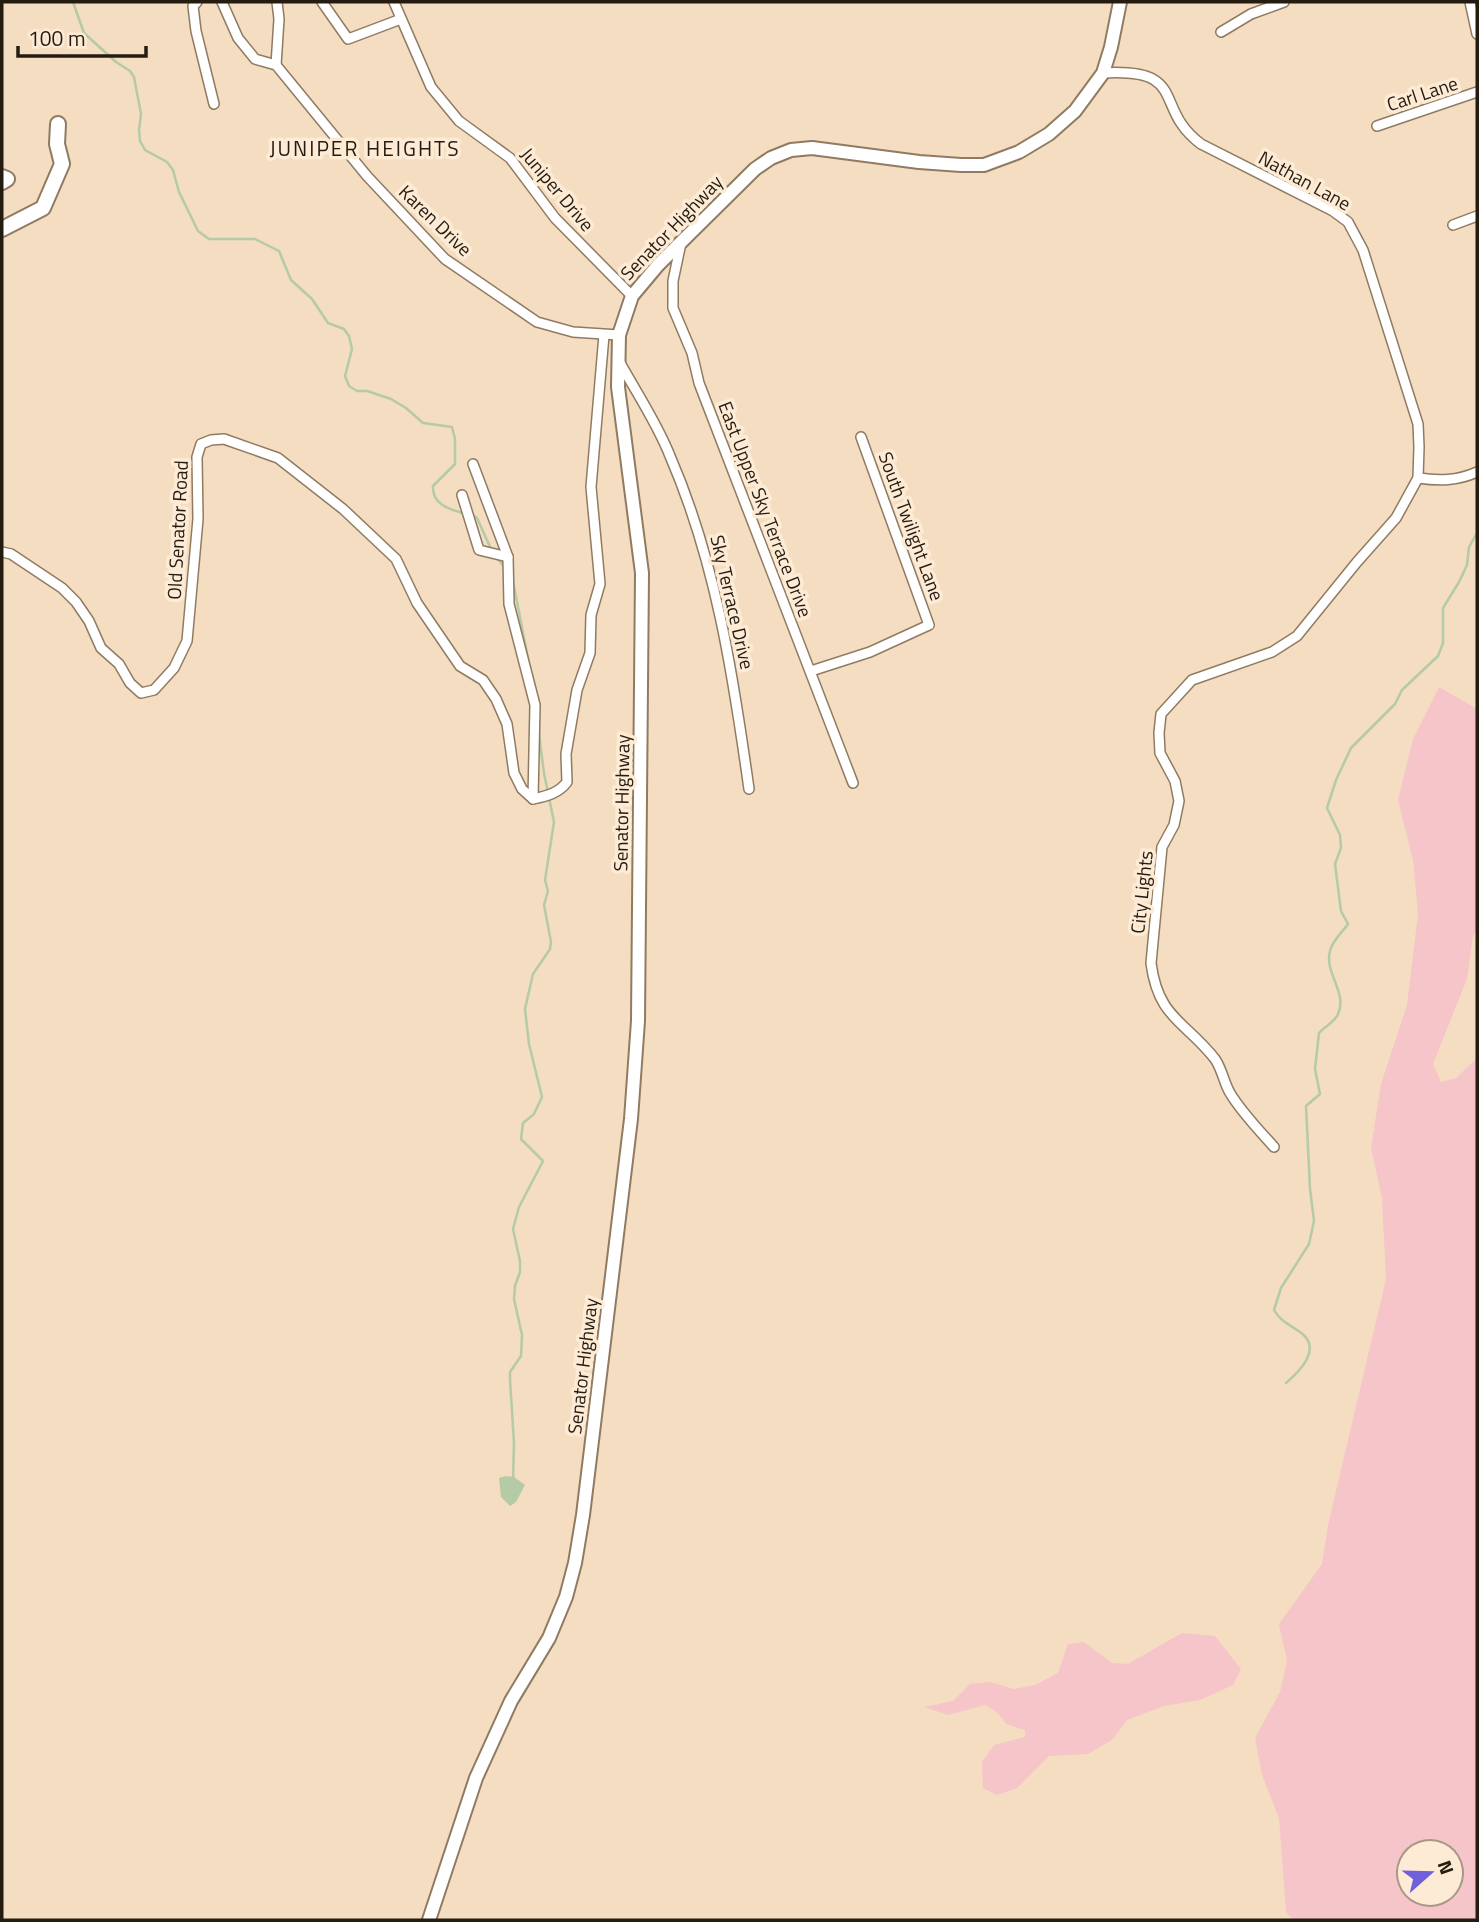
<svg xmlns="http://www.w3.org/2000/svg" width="1479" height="1922" viewBox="0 0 1479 1922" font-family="'Titillium Web',sans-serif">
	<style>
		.green { fill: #f5c5c9; fill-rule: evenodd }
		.water { fill: #b5caa6 }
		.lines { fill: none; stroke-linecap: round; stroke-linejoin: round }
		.stream { stroke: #b5caa6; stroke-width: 2.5 }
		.street-casing { stroke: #907b62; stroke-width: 12 }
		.secondary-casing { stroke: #907b62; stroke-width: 16 }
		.primary-casing { stroke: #907b62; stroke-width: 18 }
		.street { stroke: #fff; stroke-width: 9 }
		.secondary { stroke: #fff; stroke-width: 12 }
		.primary { stroke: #fff; stroke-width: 14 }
		.labels { text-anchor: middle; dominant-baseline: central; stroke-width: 7; stroke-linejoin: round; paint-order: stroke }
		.street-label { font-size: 19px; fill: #241c11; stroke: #feebd5 }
		.neighbourhood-label { font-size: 21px; letter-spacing: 2px; fill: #241c11; stroke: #feebd5 }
	</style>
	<rect width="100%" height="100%" fill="#f4ddc1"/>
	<!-- green -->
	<g class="green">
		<path d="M1439,687L1477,709V930L1473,936L1467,979L1433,1064L1441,1082L1456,1078L1477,1058V1920H1293L1286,1912L1279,1818L1262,1775L1255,1738L1280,1692L1287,1661L1279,1624L1322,1564L1328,1525L1386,1279L1382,1198L1371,1148L1381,1084L1407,1005L1418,914L1413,860L1398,800L1413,739ZM1409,1852H1451V1894H1409Z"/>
		<polygon points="1182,1633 1215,1636 1241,1669 1233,1685 1200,1700 1164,1706 1127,1720 1112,1740 1088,1754 1049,1756 1017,1788 997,1795 983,1788 982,1762 994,1745 1025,1737 1025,1730 1006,1724 997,1712 985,1705 948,1715 924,1707 953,1701 970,1684 990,1682 1014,1689 1035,1685 1058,1673 1068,1644 1084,1642 1112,1663 1128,1664"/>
	</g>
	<!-- water -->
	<polygon class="water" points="506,1476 514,1477 525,1485 516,1502 510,1506 501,1497 499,1478"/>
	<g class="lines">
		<!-- stream -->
		<g class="stream">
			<path d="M73,2L84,33L116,62L130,71L134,77L141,114L139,130L140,141L145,150L167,162L173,170L179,192L198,231L209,239H255L279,251L291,280L312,299L328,323L344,329L349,336L352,349L345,376L349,386L357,391H367L391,399L406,408L423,423L452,427L455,439V464L433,486C432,504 448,509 463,513"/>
			<polyline points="470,513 477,518 491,549"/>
			<polyline points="496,557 505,568"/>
			<polyline points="512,576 530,669"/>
			<path d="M1286,1383C1300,1371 1323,1348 1300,1332C1290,1325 1280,1321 1274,1310L1281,1288L1309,1244L1314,1221L1310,1189L1306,1106L1320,1094L1315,1069L1319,1033C1325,1026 1335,1022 1338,1014C1348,993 1324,973 1330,951C1333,939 1342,933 1348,924L1341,911L1335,864L1341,848L1340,835L1327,808L1336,780L1351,748L1395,704L1402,690L1438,656L1443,643V608L1459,582L1467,565L1469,547L1477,533"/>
			<polyline points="513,1480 514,1443 510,1380 510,1372 521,1356 522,1335 514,1299 515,1286 520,1272 520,1261 513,1229 519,1207 543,1161 521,1139 523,1123 534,1114 542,1097 529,1044 525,1009 533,974 550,949 551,942 544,905 548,891 545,880 554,822 544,773 538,727"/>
		</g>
		<!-- street casing -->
		<g class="street-casing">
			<g id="street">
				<polyline points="197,2 193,6 196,31 214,104"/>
				<polyline points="222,2 238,38 255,59 276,65 367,176 445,259 537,322 573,332 619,335"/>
				<polyline points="322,2 348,39 401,19"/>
				<polyline points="394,2 431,87 459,121 510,158 555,218 632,296"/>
				<polyline points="1470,2 1477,34"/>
				<polyline points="1221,32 1251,14 1284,2"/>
				<polyline points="276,65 279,19 277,2"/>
				<path d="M1103,73C1190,68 1152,108 1201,144L1333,211L1348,222L1363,250L1418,424L1419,447L1418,478L1396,518L1357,562L1297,636L1272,652L1192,680L1161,714L1159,733L1160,753L1175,781L1179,801L1174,825L1162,847L1151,963C1158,1018 1185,1021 1215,1059C1222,1069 1224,1083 1230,1093C1242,1113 1259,1130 1274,1147"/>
				<polyline points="1377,126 1477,92"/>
				<polyline points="1453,225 1477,216"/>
				<polyline points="681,243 673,281 673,308 692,353 699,383 853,783"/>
				<path d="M619,361C636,392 657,423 670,456C716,562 733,675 749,789"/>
				<polyline points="473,464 508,557 509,604 535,705 533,799"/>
				<path d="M1418,478C1439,481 1457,481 1477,472"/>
				<polyline points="462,495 479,550 508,557"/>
				<path d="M2,552L11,554L62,588L76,602L89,621L101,648L119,664L130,683L141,693L154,690L174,668L187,641L198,519L197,457L201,444L211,440L224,439L278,458L343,509L396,559L417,603L460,666L483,680L496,699L507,724L514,773L522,789L533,799C547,796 559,793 567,782L566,754L577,690L590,653L591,615L600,584L591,487L604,335"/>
				<polyline points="811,671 870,652 929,625 861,437"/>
			</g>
		</g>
		<!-- secondary casing -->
		<g class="secondary-casing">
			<polyline id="secondary" points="429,1920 476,1778 511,1701 549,1638 566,1597 575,1563 583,1515 631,1119 638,1021 642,573 618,387 619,335 632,296 658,265 755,169 771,158 791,150 812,148 919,162 961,165 984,165 1019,152 1049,134 1075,111 1103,73 1111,47 1120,2"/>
		</g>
		<!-- primary casing -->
		<g class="primary-casing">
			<g id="primary">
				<polyline points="2,177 7,179 2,182"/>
				<polyline points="2,229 43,208 62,164 57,144 58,124"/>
			</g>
		</g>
		<!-- street -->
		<use href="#street" class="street"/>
		<!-- secondary -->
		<use href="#secondary" class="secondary"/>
		<!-- primary -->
		<use href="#primary" class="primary"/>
	</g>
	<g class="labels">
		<!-- street labels -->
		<g class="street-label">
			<text transform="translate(1422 93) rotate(-18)">Carl Lane</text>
			<text transform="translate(1305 180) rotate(29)">Nathan Lane</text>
			<text transform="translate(558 189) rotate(50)">Juniper Drive</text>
			<text transform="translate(436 220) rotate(44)">Karen Drive</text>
			<text transform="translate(671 227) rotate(-46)">Senator Highway</text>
			<text transform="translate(766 509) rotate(69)">East Upper Sky Terrace Drive</text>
			<text transform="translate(912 526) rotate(70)">South Twilight Lane</text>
			<text transform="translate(177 530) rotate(-87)">Old Senator Road</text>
			<text transform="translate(733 602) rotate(77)">Sky Terrace Drive</text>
			<text transform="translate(621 803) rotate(-89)">Senator Highway</text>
			<text transform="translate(1141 892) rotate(-84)">City Lights</text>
			<text transform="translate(582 1366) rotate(-83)">Senator Highway</text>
		</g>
		<!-- neighbourhood labels -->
		<g class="neighbourhood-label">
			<text x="365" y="148">JUNIPER HEIGHTS</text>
		</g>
	</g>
	<!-- border -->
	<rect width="1479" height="1922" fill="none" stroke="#241c11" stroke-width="7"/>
	<!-- north arrow -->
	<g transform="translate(1430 1873) rotate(70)"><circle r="33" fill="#feebd5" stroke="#a79887" stroke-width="2"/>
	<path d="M0-5L12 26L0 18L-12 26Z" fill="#6d60da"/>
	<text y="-10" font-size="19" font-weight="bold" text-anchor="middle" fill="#241c11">N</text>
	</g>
	<!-- scale -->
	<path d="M18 46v10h128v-10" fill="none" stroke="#241c11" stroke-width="3.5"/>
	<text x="28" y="46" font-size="21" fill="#241c11" stroke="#feebd5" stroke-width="5" paint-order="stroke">100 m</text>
</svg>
